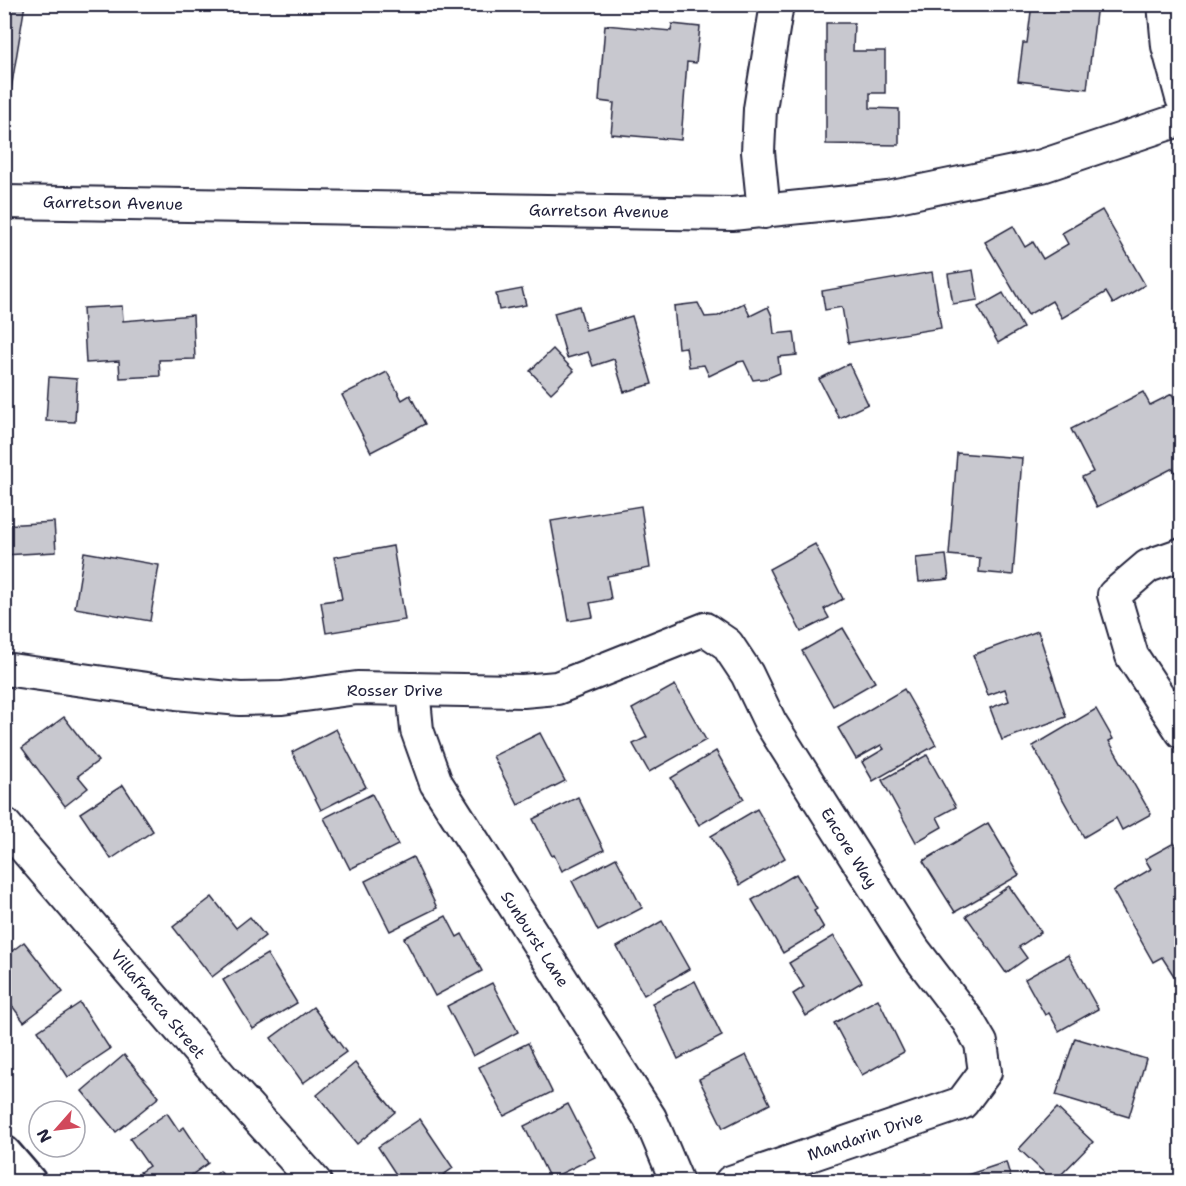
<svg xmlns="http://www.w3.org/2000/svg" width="1186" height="1186" viewBox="0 0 1186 1186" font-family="'Shantell Sans',sans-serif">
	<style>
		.building { fill: #c8c8cf; stroke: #22223b; stroke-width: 1.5 }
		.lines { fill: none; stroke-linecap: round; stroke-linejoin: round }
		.minor-casing { stroke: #22223b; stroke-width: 36 }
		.major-casing { stroke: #22223b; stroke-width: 38 }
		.minor { stroke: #fff; stroke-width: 32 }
		.major { stroke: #fff; stroke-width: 33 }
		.labels { text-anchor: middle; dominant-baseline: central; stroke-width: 6; stroke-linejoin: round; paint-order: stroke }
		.street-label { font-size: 16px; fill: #22223b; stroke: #fff }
	</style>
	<rect width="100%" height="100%" fill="#fff"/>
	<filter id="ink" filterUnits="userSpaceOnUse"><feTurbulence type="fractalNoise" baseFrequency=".0167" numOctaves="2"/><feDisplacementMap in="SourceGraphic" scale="12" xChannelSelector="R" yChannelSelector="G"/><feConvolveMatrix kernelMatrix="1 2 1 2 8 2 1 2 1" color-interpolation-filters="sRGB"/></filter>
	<g filter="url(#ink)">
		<!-- building -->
		<g class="building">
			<polygon points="4,4 25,4 8,108 4,107"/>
			<polygon points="1032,4 1097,4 1087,89 1018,81 1023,43 1027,43"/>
			<polygon points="826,23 854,23 853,51 885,51 885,93 870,93 870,108 899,109 899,145 826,144"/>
			<polygon points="672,24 700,27 696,63 687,62 681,140 611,134 614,103 599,101 605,25 671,31"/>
			<polygon points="1102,210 1145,285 1113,304 1106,292 1062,318 1052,301 1028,315 985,242 1013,226 1025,247 1033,242 1043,259 1068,244 1062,233"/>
			<polygon points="973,270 978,300 953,304 948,274"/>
			<polygon points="932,272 941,328 848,343 842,307 825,310 822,291"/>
			<polygon points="522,289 526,305 499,310 496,294"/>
			<polygon points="1003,293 1023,328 998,343 978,307"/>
			<polygon points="698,303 705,317 718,316 744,303 750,316 768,307 772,316 774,334 794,332 797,355 778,357 780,373 768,378 753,380 744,361 738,362 709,376 704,365 689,367 686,347 678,348 674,306"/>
			<polygon points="122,306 123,321 193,315 195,359 159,360 160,376 120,378 119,361 86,363 83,308"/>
			<polygon points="579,306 586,330 632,316 652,384 624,392 614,359 593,366 588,352 567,358 554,313"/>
			<polygon points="553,349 574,371 551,393 530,371"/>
			<polygon points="849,364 868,404 839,418 819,379"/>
			<polygon points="387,372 402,400 410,395 425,424 371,452 342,395"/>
			<polygon points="49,377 77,379 75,422 46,421"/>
			<polygon points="1143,392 1150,405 1172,394 1182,413 1182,469 1175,472 1173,468 1097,507 1082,477 1093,472 1071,429"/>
			<polygon points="957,453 1022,458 1013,575 979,572 980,558 949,555"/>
			<polygon points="641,506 650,568 607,576 611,599 590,603 593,617 569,621 551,521"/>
			<polygon points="54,522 56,552 4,555 4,525"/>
			<polygon points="815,544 843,599 824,609 829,618 801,632 769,569"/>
			<polygon points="393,546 405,620 326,633 321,602 342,599 334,557"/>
			<polygon points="84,552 159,565 150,621 75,608"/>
			<polygon points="946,555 949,579 919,582 916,558"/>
			<polygon points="843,628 875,682 833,706 802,651"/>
			<polygon points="1038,631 1066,717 1002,740 990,708 1009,701 1005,689 988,695 973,655"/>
			<polygon points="675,685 706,740 649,772 633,744 647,737 632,709"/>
			<polygon points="904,689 936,745 873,781 862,762 884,749 881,745 856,759 838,728"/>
			<polygon points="1096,709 1113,739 1109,741 1151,814 1122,830 1116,818 1084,837 1033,746"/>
			<polygon points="64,717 98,761 78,776 88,788 65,806 22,748"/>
			<polygon points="336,729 366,787 321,810 292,752"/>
			<polygon points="540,733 565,781 518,805 493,756"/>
			<polygon points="716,751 744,799 699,825 671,778"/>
			<polygon points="927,755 956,807 937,817 942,827 916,842 882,780"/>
			<polygon points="123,785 153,831 111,859 80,813"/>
			<polygon points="372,794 398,845 350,869 324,818"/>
			<polygon points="578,797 604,850 562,871 554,855 552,856 533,819"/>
			<polygon points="757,809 785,858 740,885 711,836"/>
			<polygon points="988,823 1019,875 955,912 923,861"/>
			<polygon points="1174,843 1182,856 1182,972 1174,976 1162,957 1153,962 1113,891 1151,869 1145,859"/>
			<polygon points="413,857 437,908 390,931 365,881"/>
			<polygon points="616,858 642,908 598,931 572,881"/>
			<polygon points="796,874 817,909 814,911 824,928 783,953 752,900"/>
			<polygon points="1009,886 1041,932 1019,947 1027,958 1006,973 966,916"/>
			<polygon points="212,897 236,928 250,917 265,936 212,977 173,927"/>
			<polygon points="446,916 457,937 462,934 482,971 435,996 404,938"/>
			<polygon points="662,921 689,969 644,995 617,947"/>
			<polygon points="834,936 862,982 806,1016 793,994 804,987 789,963"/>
			<polygon points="24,942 63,992 24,1022 4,995 4,957"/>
			<polygon points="267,954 297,1003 253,1029 223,980"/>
			<polygon points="1068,955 1098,1009 1059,1031 1049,1013 1045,1015 1025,979"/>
			<polygon points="695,981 722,1036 678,1059 652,1003"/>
			<polygon points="492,983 518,1032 473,1056 447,1006"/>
			<polygon points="878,999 904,1052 862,1075 834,1023"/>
			<polygon points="80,1003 110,1049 68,1077 38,1031"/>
			<polygon points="313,1007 346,1052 303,1083 271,1038"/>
			<polygon points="1075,1038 1146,1059 1129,1117 1056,1095"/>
			<polygon points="528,1043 552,1092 504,1116 479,1067"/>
			<polygon points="124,1055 159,1097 116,1132 82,1091"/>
			<polygon points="746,1055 770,1104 723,1128 699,1079"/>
			<polygon points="355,1063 395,1112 357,1144 317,1095"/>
			<polygon points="568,1104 595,1157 550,1179 524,1126"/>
			<polygon points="1057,1108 1093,1142 1054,1182 1019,1149"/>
			<polygon points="167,1113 179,1131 184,1127 208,1163 182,1182 146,1182 140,1172 149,1166 130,1139"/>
			<polygon points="420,1119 453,1168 433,1182 401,1182 378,1147"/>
			<polygon points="1006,1162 1012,1182 952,1182 967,1176 967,1175"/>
			<polygon points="220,1171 228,1182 206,1182"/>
			<polygon points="925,1173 929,1182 906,1182"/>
		</g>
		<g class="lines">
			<!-- minor casing -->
			<g class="minor-casing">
				<g id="minor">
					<polyline points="1164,4 1168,46 1182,98"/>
					<polyline points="4,202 732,214 888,198 1042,166 1182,119"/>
					<polyline points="764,212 758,152 760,109 777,4"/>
					<polyline points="1182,554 1148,566 1114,595 1132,656 1182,732"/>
					<polyline points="4,669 176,693 240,699 282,698 357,688 523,691 557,688 705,629 727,644 747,674 770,722 914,950 968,1021 981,1043 985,1072 962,1103 731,1182"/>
					<polyline points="413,689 417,730 436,783 650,1118 677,1182"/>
					<polyline points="4,824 221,1077 315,1182"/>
				</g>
			</g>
			<!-- major casing -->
			<g class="major-casing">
				<polyline id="major" points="4,1153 29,1182"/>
			</g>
			<!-- minor -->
			<use href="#minor" class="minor"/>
			<!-- major -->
			<use href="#major" class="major"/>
		</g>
	</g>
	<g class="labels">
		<!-- street labels -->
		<g class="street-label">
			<text transform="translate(113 203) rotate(1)">Garretson Avenue</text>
			<text transform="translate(599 211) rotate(1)">Garretson Avenue</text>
			<text x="395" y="690">Rosser Drive</text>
			<text transform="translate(849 848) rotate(58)">Encore Way</text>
			<text transform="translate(535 939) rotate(57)">Sunburst Lane</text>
			<text transform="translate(158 1004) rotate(50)">Villafranca Street</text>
			<text transform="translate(865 1136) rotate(-19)">Mandarin Drive</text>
		</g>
	</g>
	<!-- margin -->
	<rect width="1186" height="1186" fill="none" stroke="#fff" stroke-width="24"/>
	<rect x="12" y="12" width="1162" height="1162" fill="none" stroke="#22223b" stroke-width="2" filter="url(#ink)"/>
	<!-- north arrow -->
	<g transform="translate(57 1129) rotate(242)"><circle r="28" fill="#ffffff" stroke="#a7a7b1" stroke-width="1.5"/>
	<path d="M0-4.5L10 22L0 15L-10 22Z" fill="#d1495b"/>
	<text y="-9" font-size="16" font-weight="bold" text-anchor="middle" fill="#22223b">N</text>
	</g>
</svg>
